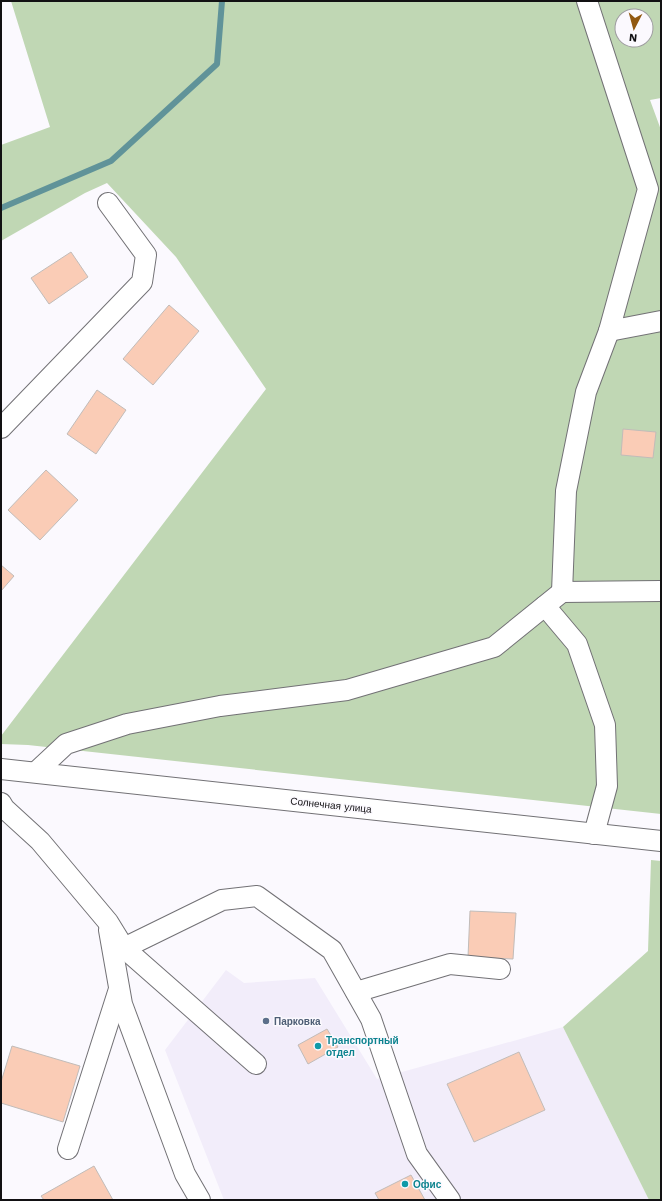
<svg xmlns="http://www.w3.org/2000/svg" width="662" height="1201" viewBox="0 0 662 1201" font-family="'Work Sans',sans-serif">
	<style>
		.built { fill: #f2edfa }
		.green { fill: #c0d7b4; fill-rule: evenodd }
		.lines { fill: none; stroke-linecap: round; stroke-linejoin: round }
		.stream { stroke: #609399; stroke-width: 6 }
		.building { fill: #faccb6; stroke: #c1bcb9 }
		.minor-casing { stroke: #727175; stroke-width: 22 }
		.minor { stroke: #fff; stroke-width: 20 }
		.service-dot { fill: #5c6f8a; stroke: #fbf9fe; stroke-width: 1.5 }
		.culture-dot { fill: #0f9aa8; stroke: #fbf9fe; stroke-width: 1.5 }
		.labels { text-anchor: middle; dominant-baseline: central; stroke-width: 3; stroke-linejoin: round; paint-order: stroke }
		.street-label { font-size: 10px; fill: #121113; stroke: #fbf9fe }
		.service-label { font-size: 10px; font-weight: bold; fill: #4e5e75; stroke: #fbf9fe; text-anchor: start }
		.culture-label { font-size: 10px; font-weight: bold; fill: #0d838f; stroke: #fbf9fe; text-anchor: start }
	</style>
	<rect width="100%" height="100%" fill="#fbf9fe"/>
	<!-- built -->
	<polygon class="built" points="226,970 244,983 315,978 377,1079 563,1027 649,1200 224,1200 165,1050"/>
	<!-- green -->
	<g class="green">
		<path d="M11,1H661V98L650,100L661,130V814L28,745L1,744V736L266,389L176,257L107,183L85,193L1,241V145L50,127ZM622,16H646V40H622Z"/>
		<polygon points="651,860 661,861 661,1200 649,1200 563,1027 648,951"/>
	</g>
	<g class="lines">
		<!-- stream -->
		<polyline class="stream" points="1,208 111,161 217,64 222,1"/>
	</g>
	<!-- building -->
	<g class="building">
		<polygon points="71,252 88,277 49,304 31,278"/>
		<polygon points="169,305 199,331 153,385 123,359"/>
		<polygon points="97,390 126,410 96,454 67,434"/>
		<polygon points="623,429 656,432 653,458 621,455"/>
		<polygon points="46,470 78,500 40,540 8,510"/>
		<polygon points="1,565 14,576 1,591"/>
		<polygon points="470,911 516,913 513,959 468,957"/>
		<polygon points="327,1029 338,1047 308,1064 298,1045"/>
		<polygon points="12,1046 80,1066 63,1122 1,1103 1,1082"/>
		<polygon points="519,1052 545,1110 474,1142 447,1084"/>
		<polygon points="94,1166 113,1200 44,1200 41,1196"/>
		<polygon points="411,1175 425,1200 379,1200 375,1193"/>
	</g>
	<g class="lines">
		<!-- minor casing -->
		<g class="minor-casing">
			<g id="minor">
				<polyline points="587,1 648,189 609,331 661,321"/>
				<polyline points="609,331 586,392 566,491 562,592 661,591"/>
				<polyline points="1,428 142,282 146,255 108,203"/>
				<polyline points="545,606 577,644 605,725 607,786 594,834"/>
				<polyline points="1,769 661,841"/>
				<polyline points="36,772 66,744 127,724 220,706 347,690 494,647 562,592"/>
				<polyline points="1,803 4,808 40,841 108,922 124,948 256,1064"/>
				<polyline points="109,930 122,1004 185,1174 200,1200"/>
				<polyline points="124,948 222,900 257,896 332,950 371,1019 417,1154 450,1200"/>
				<polyline points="356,992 450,964 500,969"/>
				<polyline points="68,1149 119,989"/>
			</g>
		</g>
		<!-- minor -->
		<use href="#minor" class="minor"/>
	</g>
	<!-- markers -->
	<circle class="service-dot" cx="266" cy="1021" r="4"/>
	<g class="culture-dot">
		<circle cx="318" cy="1046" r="4"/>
		<circle cx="405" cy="1184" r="4"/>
	</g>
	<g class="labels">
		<!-- street labels -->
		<g class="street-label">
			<text transform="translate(331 805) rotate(6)">Солнечная улица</text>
		</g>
		<!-- service labels -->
		<g class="service-label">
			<text x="274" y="1021">Парковка</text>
		</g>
		<!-- culture labels -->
		<g class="culture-label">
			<text x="326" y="1040">Транспортный<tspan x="326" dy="12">отдел</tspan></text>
			<text x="413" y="1184">Офис</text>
		</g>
	</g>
	<!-- border -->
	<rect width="662" height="1201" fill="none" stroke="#121113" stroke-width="4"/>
	<!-- north arrow -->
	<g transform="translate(634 28) rotate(186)"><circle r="19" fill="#fbf9fe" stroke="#9e9ca0"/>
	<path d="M0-3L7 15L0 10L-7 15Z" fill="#915811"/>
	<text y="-6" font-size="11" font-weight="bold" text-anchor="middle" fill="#121113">N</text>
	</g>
</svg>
